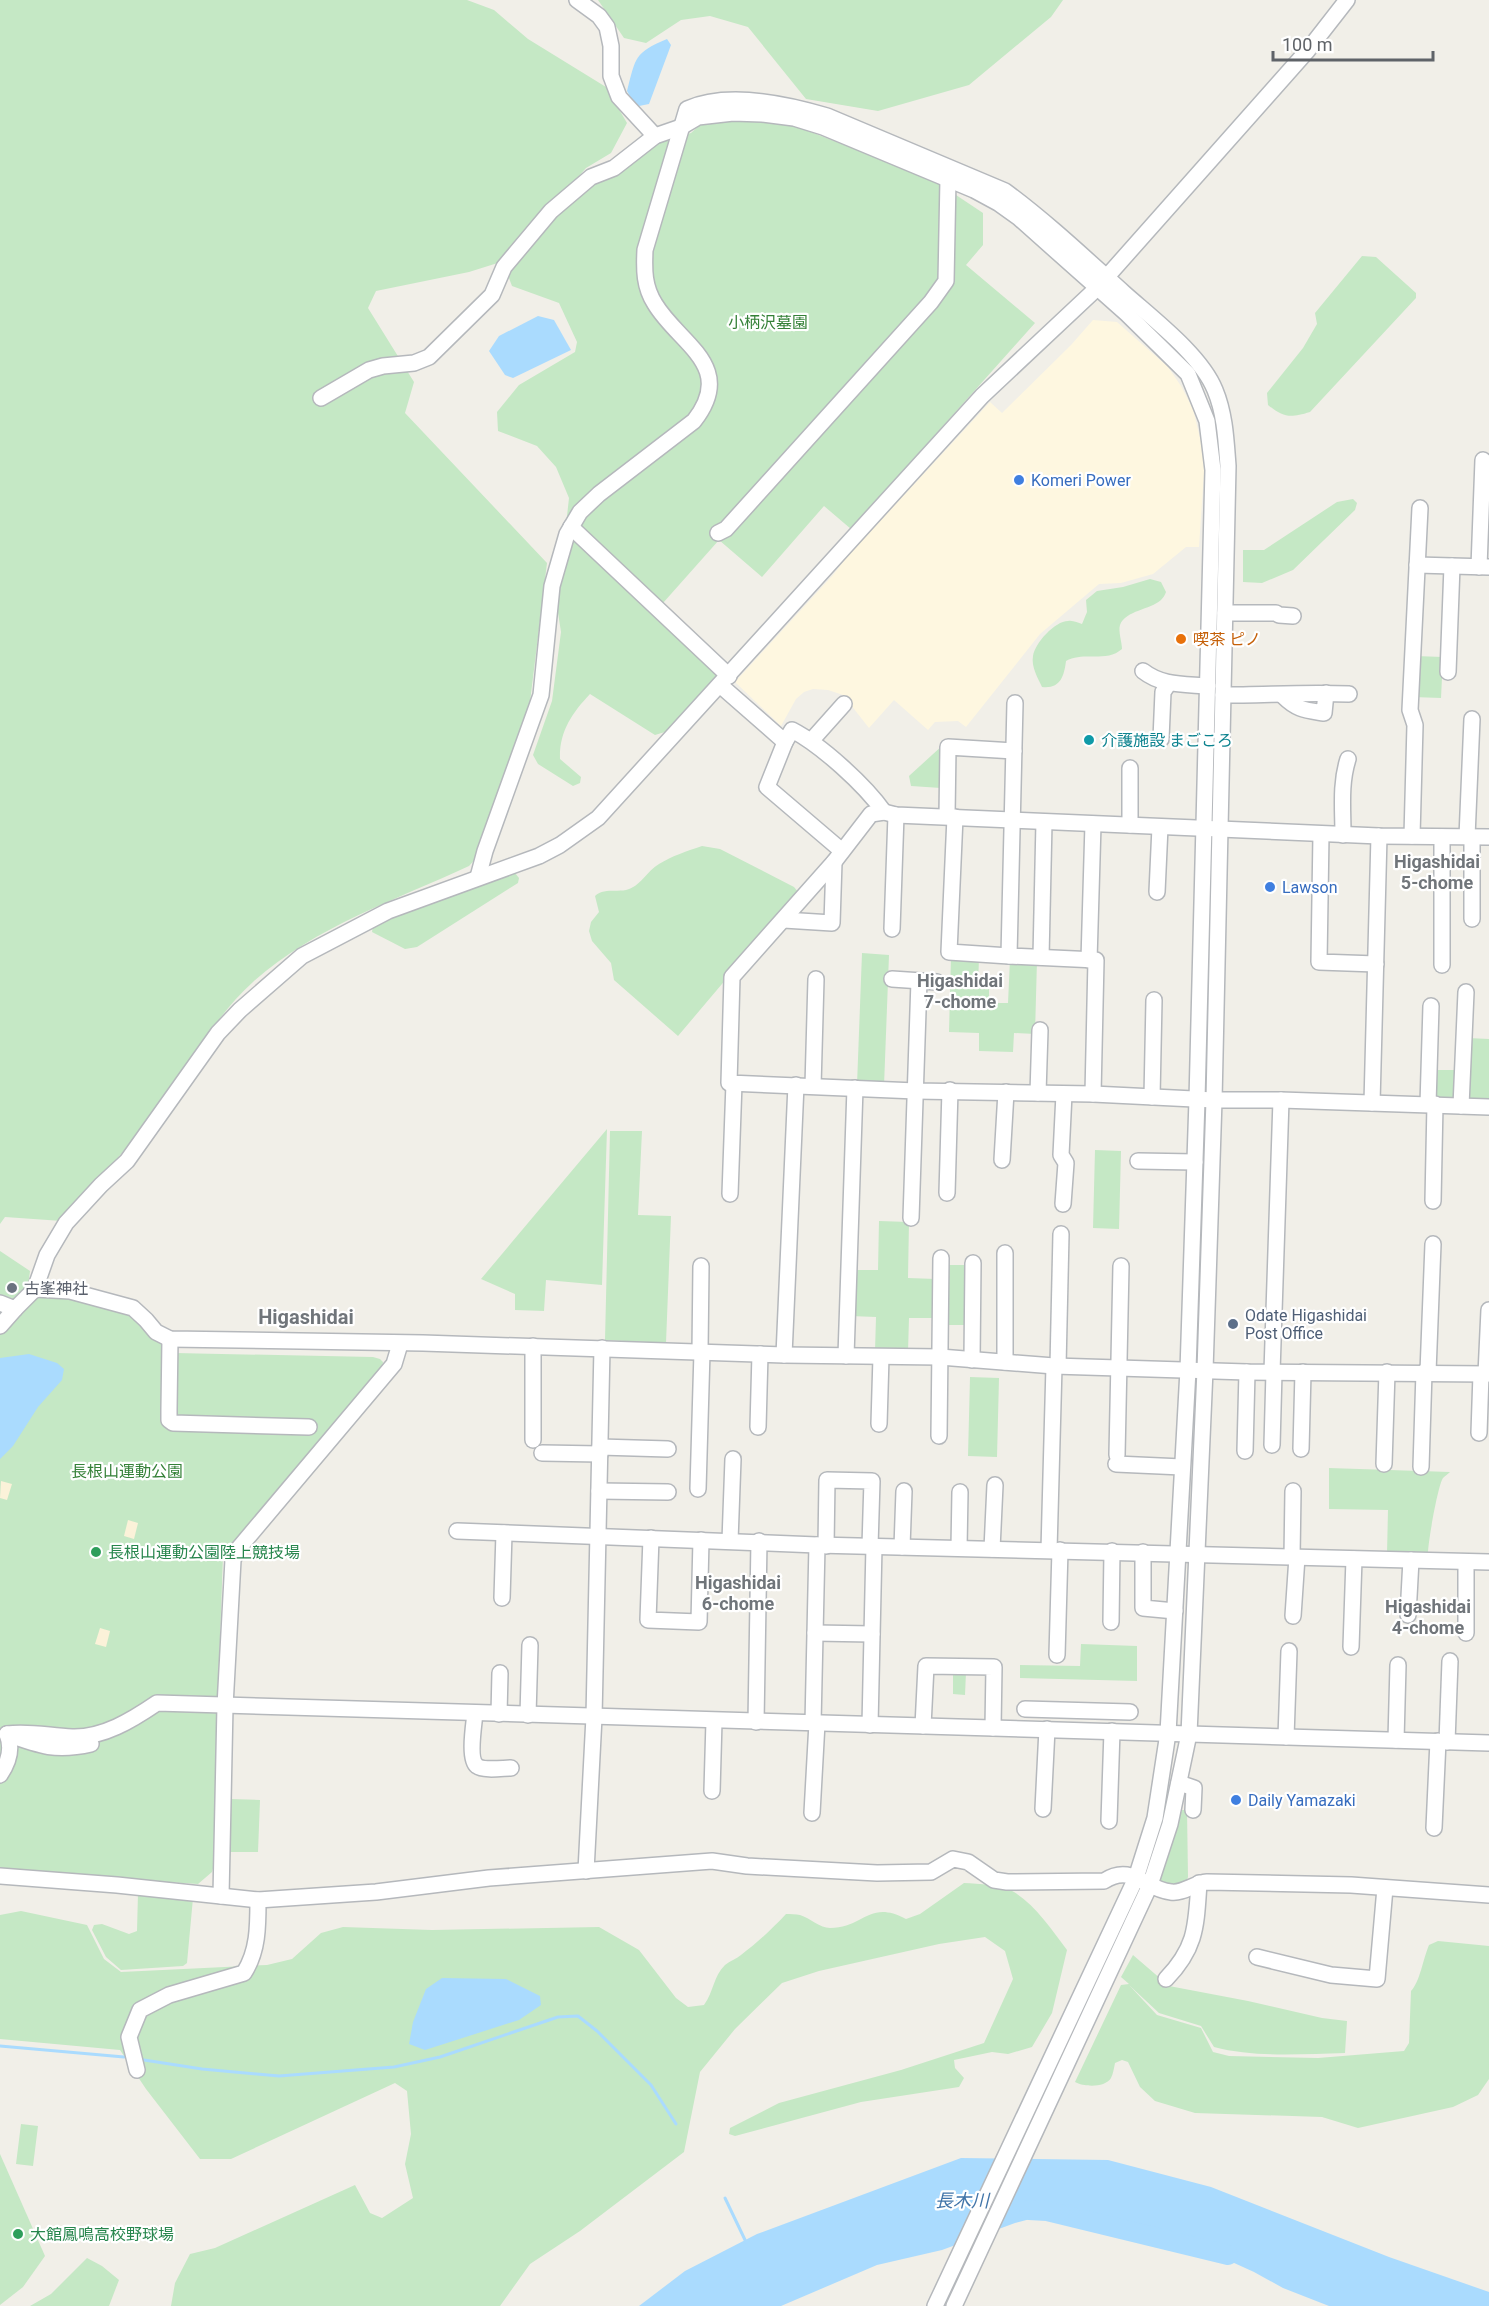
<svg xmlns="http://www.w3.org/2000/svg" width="1489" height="2306" viewBox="0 0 1489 2306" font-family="Roboto,'Noto Sans JP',sans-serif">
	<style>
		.commercial { fill: #fef7e0 }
		.green { fill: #c5e8c5 }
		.sand { fill: #fbf2d9 }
		.water { fill: #aadbfe }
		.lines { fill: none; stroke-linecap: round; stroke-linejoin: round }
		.stream { stroke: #aadbfe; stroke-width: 3 }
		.river { stroke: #aadbfe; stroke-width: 20 }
		.minor-casing { stroke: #b5b8bc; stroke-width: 18 }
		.minor { stroke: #fff; stroke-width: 15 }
		.shop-dot { fill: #3f7fe0; stroke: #fff; stroke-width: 2 }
		.food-dot { fill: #e8710a; stroke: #fff; stroke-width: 2 }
		.culture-dot { fill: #0f9aa8; stroke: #fff; stroke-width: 2 }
		.worship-dot { fill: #6b7280; stroke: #fff; stroke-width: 2 }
		.service-dot { fill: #5c6f8a; stroke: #fff; stroke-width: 2 }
		.leisure-dot { fill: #2e9e5b; stroke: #fff; stroke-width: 2 }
		.labels { text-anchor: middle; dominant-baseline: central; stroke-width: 4.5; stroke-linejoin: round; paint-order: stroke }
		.park-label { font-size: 16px; fill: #358138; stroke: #fff }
		.shop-label { font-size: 16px; fill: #366cbe; stroke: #fff; text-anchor: start }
		.food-label { font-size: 16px; fill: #c56008; stroke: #fff; text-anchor: start }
		.culture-label { font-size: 16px; fill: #0d838f; stroke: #fff; text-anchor: start }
		.worship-label { font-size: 16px; fill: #5b616d; stroke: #fff; text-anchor: start }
		.service-label { font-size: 16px; fill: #4e5e75; stroke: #fff; text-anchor: start }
		.leisure-label { font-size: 16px; fill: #27864d; stroke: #fff; text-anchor: start }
		.neighbourhood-label { font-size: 18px; font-weight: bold; fill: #70757a; stroke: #fff }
		.water-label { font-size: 18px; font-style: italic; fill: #4275a9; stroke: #fff }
		.quarter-label { font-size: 20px; font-weight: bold; fill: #70757a; stroke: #fff }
	</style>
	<rect width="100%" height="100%" fill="#f1efe8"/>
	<!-- commercial -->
	<polygon class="commercial" points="1093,320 1117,322 1168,367 1181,386 1193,409 1202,446 1204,472 1199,547 1186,547 1153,574 1121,583 1099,584 1040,634 966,727 958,721 935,722 928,730 894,700 869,728 843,695 828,690 813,689 804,692 796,699 781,726 735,682 833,575 847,557 990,402 1002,413 1071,345"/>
	<!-- green -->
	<g class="green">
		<path d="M0,0H467L494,10L528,39L606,87L627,123L611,153L586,168L504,261L469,272L376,291L368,308L414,382L405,413L547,563L530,702L510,770L480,854L469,866C396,900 314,927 253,982C215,1016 192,1062 162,1102C131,1144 97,1183 62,1221L5,1217L0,1224Z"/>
		<polygon points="598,0 1063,0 1051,17 969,85 878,111 806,99 748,27 710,16 681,20 646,43 624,38"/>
		<path d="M733,117L798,127L932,179L983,213V245L966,265L1035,323L851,529L824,506L762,577L719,540L655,612L720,674L665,732L655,735L590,694C572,713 559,732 560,759L581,777L580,783L573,786L538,764L533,755L552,701L561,632L557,606L569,498L556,467L537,446L498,431L497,412L519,385L575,352L577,342L559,303L512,286L507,273L584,177L658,142L691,133L700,125Z"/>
		<path d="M1362,256L1376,257L1416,293V298L1310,412C1290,418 1284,418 1268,405L1267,393L1303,348L1317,324L1315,313Z"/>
		<polygon points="1353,499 1357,503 1355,510 1293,570 1262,583 1243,582 1243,550 1264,550 1337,502"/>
		<path d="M1150,579L1161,582L1166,592C1165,595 1163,598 1161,600C1150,610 1126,610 1120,625C1118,631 1122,642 1122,649C1106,663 1084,651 1066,661C1064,677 1060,689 1042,687C1038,678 1031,667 1033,656C1035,643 1055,621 1068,621C1073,620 1078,623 1082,624L1087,612L1086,600L1097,591L1123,587Z"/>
		<polygon points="1415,656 1443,657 1441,698 1413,697"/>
		<polygon points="943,745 941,788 911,786 909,776"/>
		<path d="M702,846L720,849L794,887L799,893L678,1036L614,980L611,963L592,941L589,931L591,922L599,912L595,896C603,888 615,892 626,890C640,887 647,871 659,864C672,856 687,851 702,846Z"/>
		<polygon points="515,873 519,878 518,883 417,947 405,949 372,932 373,926 379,920 498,878"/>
		<polygon points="862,953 889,955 884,1086 857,1085"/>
		<polygon points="951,957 979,958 978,986 989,987 989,1003 1008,1003 1010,959 1037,960 1035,1034 1014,1033 1013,1052 979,1051 979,1033 949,1032"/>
		<polygon points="1468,1038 1489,1039 1489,1103 1469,1103 1465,1095"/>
		<polygon points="1433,1070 1456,1070 1455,1099 1432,1100"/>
		<polygon points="607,1129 602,1285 546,1280 544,1311 515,1310 515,1294 481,1279"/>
		<polygon points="610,1131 642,1131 638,1215 671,1216 666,1343 605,1340"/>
		<polygon points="1095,1150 1121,1151 1119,1229 1093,1228"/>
		<polygon points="879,1221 909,1222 908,1278 936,1279 935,1318 909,1318 908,1352 875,1351 876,1317 850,1316 851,1270 878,1270"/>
		<polygon points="0,1251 30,1271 28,1286 0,1317"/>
		<polygon points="943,1265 968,1265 967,1325 942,1325"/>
		<polygon points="55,1296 69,1296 126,1313 155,1339 175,1353 373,1357 380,1359 383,1362 382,1369 223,1555 217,1725 223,1755 214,1865 212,1872 198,1884 0,1871 0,1332 37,1298"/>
		<polygon points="970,1377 999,1378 997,1457 968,1456"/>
		<path d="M1329,1468L1450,1472C1448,1474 1445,1476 1443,1478C1438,1485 1428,1542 1428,1553L1387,1554L1388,1510L1329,1509Z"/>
		<polygon points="1081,1644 1137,1646 1137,1681 1020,1678 1020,1665 1080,1666"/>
		<polygon points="953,1672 966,1672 965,1695 953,1694"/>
		<polygon points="230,1799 260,1800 258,1852 227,1852"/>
		<polygon points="1182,1810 1187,1810 1188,1877 1186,1882 1172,1886 1160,1883 1160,1876"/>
		<path d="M964,1883C979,1884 1000,1884 1014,1892C1036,1906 1052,1930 1067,1950L1052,2013L1032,2047L1008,2054L992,2052L954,2060L955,2068L964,2078L959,2087L861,2102L735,2136L729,2134L730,2128L779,2103L901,2070L984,2043L1013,1979L1005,1951L985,1937L939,1944L819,1971L782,1983L735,2029L700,2072L684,2152L580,2231L530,2264L500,2306H171L175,2283L190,2254L215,2248L355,2185L370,2213L382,2218L413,2198L405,2164L411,2134L407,2091L395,2083L231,2159H200L146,2089L120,2050L0,2039V1915L21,1911L87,1925L104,1959L121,1972L267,1965L292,1959L321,1933L343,1927L432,1930L599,1927L639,1950L676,1998L688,2007L704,2005C714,1991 713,1977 725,1965C730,1961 736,1959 741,1955C757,1943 772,1929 786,1914C790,1914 796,1914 800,1915C810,1918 820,1928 830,1928C864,1928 869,1899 906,1919L920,1914Z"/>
		<polygon points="138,1893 193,1898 187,1963 183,1966 121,1970 106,1957 92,1930 94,1925 102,1924 129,1934 137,1931"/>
		<path d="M1438,1941L1489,1946V2079L1478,2095L1453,2107L1358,2128L1322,2117L1195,2113L1155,2101L1140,2087L1128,2062L1122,2060L1115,2063C1114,2068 1113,2074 1111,2078C1105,2088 1084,2087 1075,2082L1121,1985L1129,1984L1121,1977L1133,1955L1169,1986L1248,2001L1322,2018L1347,2021L1345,2053C1303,2054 1256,2058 1214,2047L1201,2026L1159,2013L1129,1985L1157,2015L1201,2028L1213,2052L1229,2056L1318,2058L1404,2051L1409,2043L1411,1991C1420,1982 1423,1959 1429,1945Z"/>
		<polygon points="21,2124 38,2126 33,2166 16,2164"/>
		<polygon points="0,2154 45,2256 23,2287 0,2305"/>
		<polygon points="87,2258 102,2266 119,2280 109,2306 30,2306 51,2294"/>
	</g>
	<!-- sand -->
	<g class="sand">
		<polygon points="1,1481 12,1484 7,1500 0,1498"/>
		<polygon points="128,1520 138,1523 134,1539 124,1536"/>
		<polygon points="100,1628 110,1631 106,1647 95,1644"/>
	</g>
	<!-- water -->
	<g class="water">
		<path d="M667,39L671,45L649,104L639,106L632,100L627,91C636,57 634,53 667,39Z"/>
		<polygon points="538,316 554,320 571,350 513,378 505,375 489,351 499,336"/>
		<polygon points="29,1354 57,1363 64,1369 62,1380 38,1407 13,1446 0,1459 0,1358"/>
		<polygon points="442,1978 506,1979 540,1996 541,2005 519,2020 425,2050 409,2044 413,2022 426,1989"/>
		<polygon points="961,2158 1108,2160 1211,2187 1389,2257 1489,2292 1489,2306 1329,2306 1283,2288 1254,2272 1168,2233 1072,2208 1015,2223 942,2250 877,2265 781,2306 639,2306 685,2271 757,2234"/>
	</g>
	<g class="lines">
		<!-- stream -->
		<g class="stream">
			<polyline points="0,2046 124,2057"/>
			<polyline points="144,2060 202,2069 279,2076 394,2067 440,2057 558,2017 578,2016 597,2031 651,2085 676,2124"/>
			<polyline points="725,2198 746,2242"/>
		</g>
		<!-- river -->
		<polyline class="river" points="1029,2210 1047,2211 1228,2255"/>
		<!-- minor casing -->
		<g class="minor-casing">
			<g id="minor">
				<polyline points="577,0 599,16 607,27 611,46 611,76 619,97 655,136"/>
				<polyline points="321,398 369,370 383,366 414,363 429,357 492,295 504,267 551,211 591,177 614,168 655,136 681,127 698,117 733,113 762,114 794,118 823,127 974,190 998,203 1019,218 1127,314 1188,374 1207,421 1213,470 1197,1100 1188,1370 1168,1733 1155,1818 1136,1878 935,2306"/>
				<polyline points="571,527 729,676"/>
				<polyline points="718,533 726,529 931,302 946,281 948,179 951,170"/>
				<polyline points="1417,565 1489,567"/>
				<polyline points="1479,567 1483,460"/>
				<polyline points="1225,613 1276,613 1279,615 1293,616"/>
				<path d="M1143,671C1162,686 1184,684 1208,686"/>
				<polyline points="1448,672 1452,566"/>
				<path d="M720,685L785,742L792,730C821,745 865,785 884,812"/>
				<path d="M1223,695C1266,695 1307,692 1349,694"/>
				<path d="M1283,696C1297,710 1305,710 1324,713L1326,693"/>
				<polyline points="1015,703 1009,956 1096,960 1093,1094"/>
				<polyline points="1161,739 1163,692 1169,683"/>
				<polyline points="811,741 844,704"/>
				<polyline points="785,742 767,787 842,851"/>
				<polyline points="947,816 948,747 1014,751"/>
				<polyline points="955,817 949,952 1009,956"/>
				<polyline points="1130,825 1130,768"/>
				<polyline points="1321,834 1319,962 1376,964"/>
				<path d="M1343,835C1343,809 1340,784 1348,759"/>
				<polyline points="1412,836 1415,725 1410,710 1420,508"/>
				<polyline points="1442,837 1442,965"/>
				<polyline points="1467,837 1472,719"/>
				<polyline points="1489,837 1379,836 896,815 884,812 871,814 834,862 732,977 729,1083 916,1091 1093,1094 1214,1100 1281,1100 1489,1107"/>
				<path d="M478,877L485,851L541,695L552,586L567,534L580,512L599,494L694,421C737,366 679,344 655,304C644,287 644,270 645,250L687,109C727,91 787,104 827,116L1005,191C1047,222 1085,258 1124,293C1152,318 1201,355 1215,390C1225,414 1226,440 1228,466L1214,1100L1205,1370L1189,1734L1170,1824L1150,1885L954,2306"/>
				<polyline points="1157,892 1160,827"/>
				<polyline points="1472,919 1472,837"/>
				<polyline points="784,920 832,923 834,862"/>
				<polyline points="892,929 896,815"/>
				<polyline points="1041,957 1044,822"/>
				<polyline points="1089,960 1093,824"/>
				<polyline points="892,979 937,982"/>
				<polyline points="813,1086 816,979"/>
				<polyline points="1038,1093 1040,1030"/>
				<polyline points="1152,1097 1154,1000"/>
				<polyline points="1372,1103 1379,836"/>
				<polyline points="1428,1104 1431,1006"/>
				<polyline points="1461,1106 1466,992"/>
				<polyline points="1002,1160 1006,1092"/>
				<polyline points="1138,1161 1195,1162"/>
				<polyline points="947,1193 950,1090"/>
				<polyline points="730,1194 734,1083"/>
				<polyline points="1433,1201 1435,1104"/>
				<polyline points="1063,1204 1066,1163 1061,1155 1064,1094"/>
				<polyline points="911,1218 919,981"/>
				<polyline points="35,1289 70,1291 133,1308 146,1320 156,1332 170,1339 423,1343 784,1355 940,1357 1054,1366 1247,1372 1489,1374"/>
				<polyline points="0,1303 15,1309 35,1289 47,1255 66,1223 101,1185 127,1161 218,1033 240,1010 302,956 388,911 539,856 560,845 598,818 982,396 1096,289 1308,50 1347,0"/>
				<polyline points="0,1326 15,1309"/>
				<polyline points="170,1339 169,1409 169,1420 173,1423 309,1427"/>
				<polyline points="533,1346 533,1440"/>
				<polyline points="700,1352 701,1266"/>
				<polyline points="784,1355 796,1085"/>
				<polyline points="846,1356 855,1088"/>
				<polyline points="972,1360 973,1263"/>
				<polyline points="1005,1362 1005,1253"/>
				<polyline points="1058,1366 1061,1234"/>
				<polyline points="1272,1372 1281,1100"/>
				<polyline points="1428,1372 1433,1244"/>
				<polyline points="1486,1374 1489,1310"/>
				<polyline points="879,1424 881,1357"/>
				<polyline points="758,1427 760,1354"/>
				<polyline points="1479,1433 1481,1374"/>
				<polyline points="939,1436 941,1258"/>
				<polyline points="1272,1445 1274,1372"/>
				<polyline points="600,1447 668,1449"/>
				<polyline points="1301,1449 1303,1372"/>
				<polyline points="1245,1451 1247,1372"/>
				<polyline points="542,1453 600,1454"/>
				<polyline points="1117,1455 1121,1266"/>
				<polyline points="1116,1464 1182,1467"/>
				<polyline points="1384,1464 1387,1372"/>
				<polyline points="1421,1467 1424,1372"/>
				<polyline points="698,1489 702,1352"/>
				<polyline points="599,1491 668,1492"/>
				<polyline points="457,1531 817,1545 1489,1562"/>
				<polyline points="651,1538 648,1620 699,1622 701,1540"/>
				<polyline points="730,1541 733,1459"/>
				<polyline points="826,1546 827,1480 872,1481 870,1546"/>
				<polyline points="902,1547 904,1491"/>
				<polyline points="959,1548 960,1492"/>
				<polyline points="992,1549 995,1485"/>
				<polyline points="1049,1550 1054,1366"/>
				<polyline points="1143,1552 1143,1608 1175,1611"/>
				<polyline points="1292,1557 1293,1491"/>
				<polyline points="1466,1562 1466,1633"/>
				<polyline points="502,1598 504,1533"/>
				<polyline points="1408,1615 1411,1560"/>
				<polyline points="1293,1616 1297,1557"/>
				<polyline points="1111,1622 1112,1551"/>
				<polyline points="815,1633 872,1634"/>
				<polyline points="1351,1647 1354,1559"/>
				<polyline points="1057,1655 1060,1550"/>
				<polyline points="1025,1709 1130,1712"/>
				<path d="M475,1713C474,1724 468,1759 477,1766C484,1771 503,1768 511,1768"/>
				<polyline points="499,1714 500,1673"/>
				<polyline points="528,1715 530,1645"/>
				<polyline points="756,1722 759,1541"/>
				<polyline points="813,1723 817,1545"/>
				<polyline points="870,1725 874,1546"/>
				<polyline points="923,1726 926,1666 994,1667 993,1728"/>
				<path d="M7,1734C29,1731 49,1736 72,1737C103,1738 132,1720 157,1703L1489,1743"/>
				<polyline points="1286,1737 1289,1651"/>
				<polyline points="1396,1740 1398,1665"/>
				<polyline points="1447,1742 1450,1661"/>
				<path d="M0,1775C9,1762 13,1749 7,1734C40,1746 56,1752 91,1744"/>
				<polyline points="1179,1783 1194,1788 1193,1810"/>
				<polyline points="712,1791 714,1721"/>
				<polyline points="1043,1809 1047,1729"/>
				<polyline points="812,1813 817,1723"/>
				<polyline points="1109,1821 1112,1731"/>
				<polyline points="1434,1828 1438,1741"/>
				<polyline points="586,1871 594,1717 602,1348"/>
				<path d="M0,1876L117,1885L258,1900L376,1892L489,1878L712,1861L747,1866L877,1873L931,1872L953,1859L968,1862L994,1880L1007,1882L1104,1881C1132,1863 1144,1889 1171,1892C1183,1894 1194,1883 1207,1882L1351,1885L1489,1895"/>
				<polyline points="221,1896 225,1706 233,1560 238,1549 394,1364 400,1344"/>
				<polyline points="1257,1957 1331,1975 1377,1979 1385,1888"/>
				<path d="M1166,1979C1197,1947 1196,1925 1199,1883"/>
				<path d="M137,2070L129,2037L140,2010L169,1995L244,1973C258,1951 258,1927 258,1900"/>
			</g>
		</g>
		<!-- minor -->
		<use href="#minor" class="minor"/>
	</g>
	<!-- markers -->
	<g class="shop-dot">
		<circle cx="1019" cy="480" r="6"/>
		<circle cx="1270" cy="887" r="6"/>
		<circle cx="1236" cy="1800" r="6"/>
	</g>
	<circle class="food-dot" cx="1181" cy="639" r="6"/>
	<circle class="culture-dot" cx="1089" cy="740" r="6"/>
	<circle class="worship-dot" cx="12" cy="1288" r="6"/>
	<circle class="service-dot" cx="1233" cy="1324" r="6"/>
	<g class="leisure-dot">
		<circle cx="96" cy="1552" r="6"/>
		<circle cx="18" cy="2234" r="6"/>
	</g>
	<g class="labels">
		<!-- park labels -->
		<g class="park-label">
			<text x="768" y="322">小柄沢墓園</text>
			<text x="127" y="1471">長根山運動公園</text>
		</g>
		<!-- shop labels -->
		<g class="shop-label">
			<text x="1031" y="480">Komeri Power</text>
			<text x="1282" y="887">Lawson</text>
			<text x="1248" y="1800">Daily Yamazaki</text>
		</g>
		<!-- food labels -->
		<g class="food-label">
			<text x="1193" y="639">喫茶 ピノ</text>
		</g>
		<!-- culture labels -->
		<g class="culture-label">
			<text x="1101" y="740">介護施設 まごころ</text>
		</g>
		<!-- worship labels -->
		<g class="worship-label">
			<text x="24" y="1288">古峯神社</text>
		</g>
		<!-- service labels -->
		<g class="service-label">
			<text x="1245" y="1315">Odate Higashidai<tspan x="1245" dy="18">Post Office</tspan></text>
		</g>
		<!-- leisure labels -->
		<g class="leisure-label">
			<text x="108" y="1552">長根山運動公園陸上競技場</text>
			<text x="30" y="2234">大館鳳鳴高校野球場</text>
		</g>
		<!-- neighbourhood labels -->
		<g class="neighbourhood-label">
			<text x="1437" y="861">Higashidai<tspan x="1437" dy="21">5-chome</tspan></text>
			<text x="960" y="980">Higashidai<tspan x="960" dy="21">7-chome</tspan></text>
			<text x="738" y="1582">Higashidai<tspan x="738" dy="21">6-chome</tspan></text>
			<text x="1428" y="1606">Higashidai<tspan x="1428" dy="21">4-chome</tspan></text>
		</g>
		<!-- water labels -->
		<g class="water-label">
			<text x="962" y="2200">長木川</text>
		</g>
		<!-- quarter labels -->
		<g class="quarter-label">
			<text x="306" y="1317">Higashidai</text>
		</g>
	</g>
	<!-- scale -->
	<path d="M1273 51v9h160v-9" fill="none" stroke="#5f6368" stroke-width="3"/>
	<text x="1282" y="51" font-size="18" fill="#5f6368" stroke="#ffffff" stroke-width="4.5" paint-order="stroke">100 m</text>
</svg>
